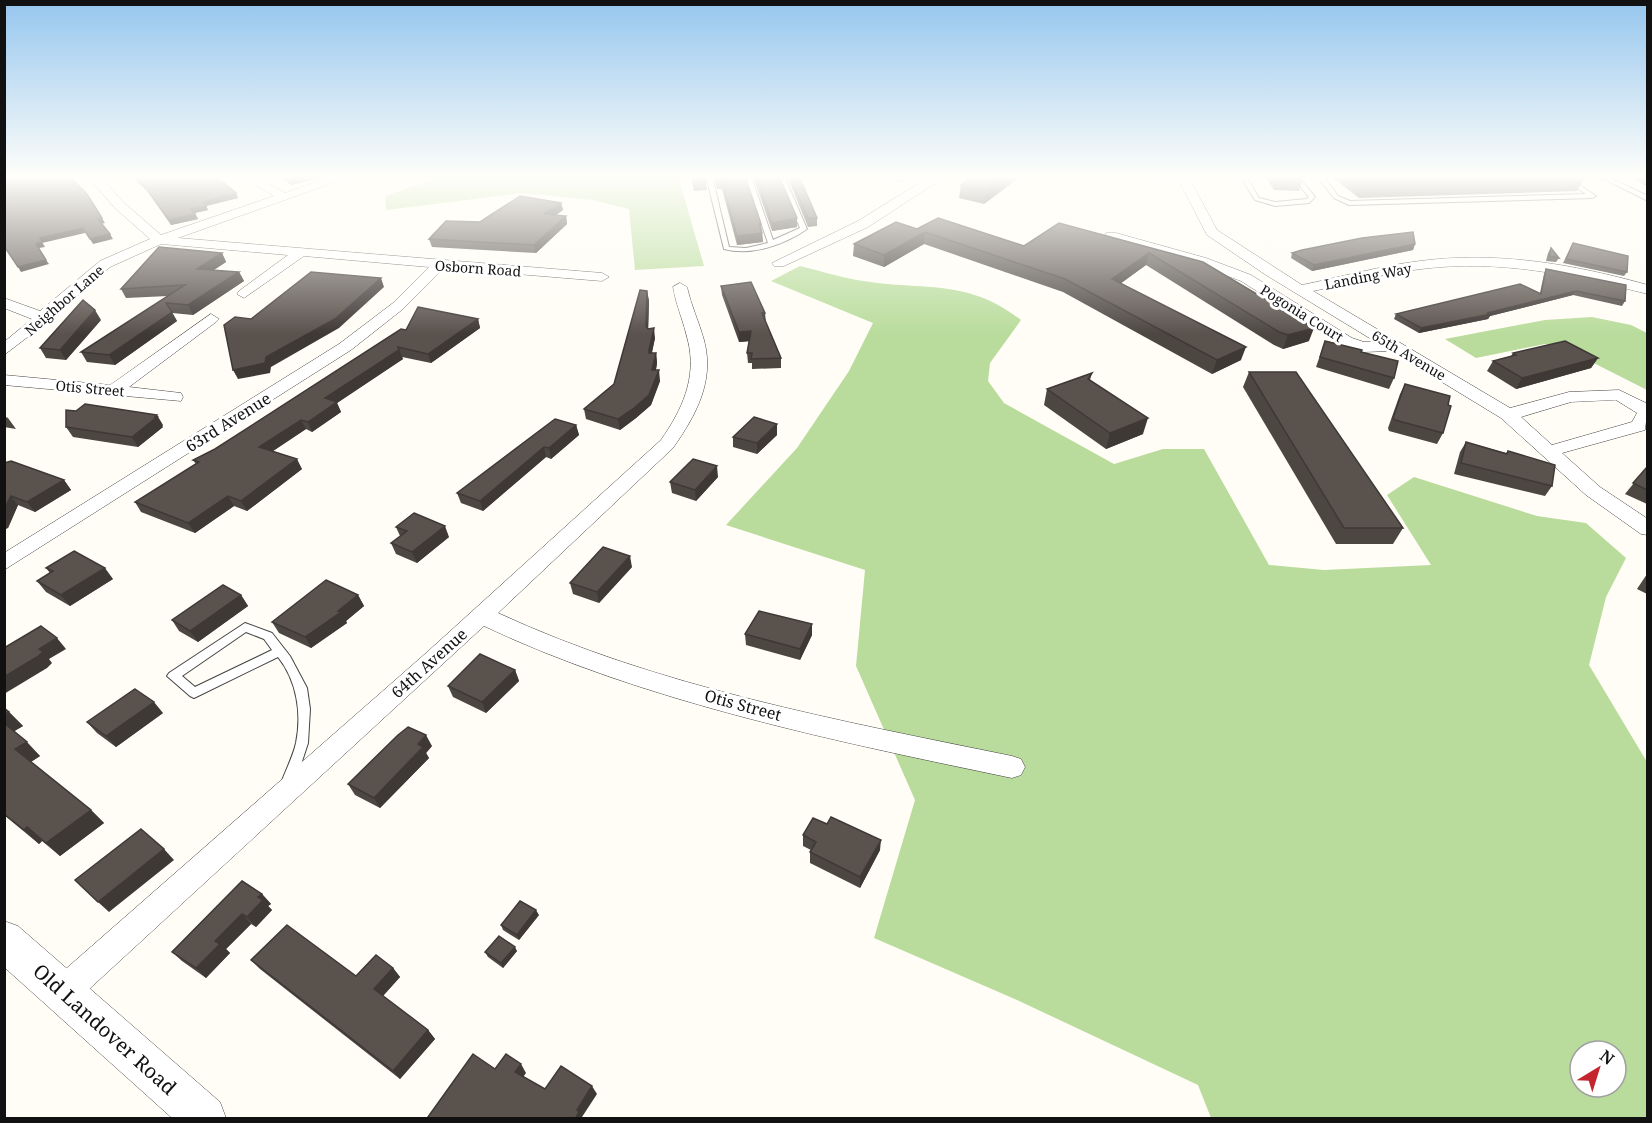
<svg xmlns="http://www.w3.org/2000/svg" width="1652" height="1123" viewBox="0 0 1652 1123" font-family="'Noto Serif',serif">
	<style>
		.forest { fill: #b9dc9c; fill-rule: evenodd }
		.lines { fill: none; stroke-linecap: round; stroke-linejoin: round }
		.service-casing { stroke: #444; stroke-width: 2 }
		.minor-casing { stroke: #444; stroke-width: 1 }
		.tertiary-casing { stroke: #444; stroke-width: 1 }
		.service { fill: #fff; fill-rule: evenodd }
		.minor { fill: #fff; fill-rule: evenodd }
		.tertiary { fill: #fff; fill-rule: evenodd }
		.wall { fill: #4d4742 }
		.shaded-wall { fill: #3f3936 }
		.building { fill: #5a524d; stroke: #3f3936; stroke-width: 1.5 }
		.labels { text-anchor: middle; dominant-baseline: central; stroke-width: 6; stroke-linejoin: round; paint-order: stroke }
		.far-street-label { font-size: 14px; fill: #111; stroke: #fff }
		.street-label { font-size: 16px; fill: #111; stroke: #fff }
		.near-street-label { font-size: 20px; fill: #111; stroke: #fff }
	</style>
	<rect width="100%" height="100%" fill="#fffdf5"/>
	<!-- forest -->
	<g class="forest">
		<polygon points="432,176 678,176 704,266 635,270 629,209 593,200 522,193 386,210 385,196 432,180"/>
		<path d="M800,266C821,271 842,278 863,281C925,291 967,278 1021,320L990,363L988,381L1004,403L1114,464L1163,449H1204L1269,565L1324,570L1431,565L1387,495L1414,477L1537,516L1586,523L1626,558L1606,597L1589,665L1647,762V1118H1211L1198,1085L1017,1000L874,938L915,800L856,666L865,570L726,525L797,448L849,371L873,323L771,281ZM1580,1051H1616V1087H1580Z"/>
		<polygon points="1592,317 1631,325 1647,333 1647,390 1564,348 1545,344 1476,358 1445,339 1545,320"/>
	</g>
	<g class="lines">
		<!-- service casing -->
		<g class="service-casing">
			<g id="service">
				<path d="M706,176H712L729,247L746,248L768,243L745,176H751L773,240L800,228L778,176H784L807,229C784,245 752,256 724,249Z"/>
				<polygon points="885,176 896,176 903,179 900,181"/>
				<polygon points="1240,176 1246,176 1259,198 1275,202 1307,199 1309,197 1292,176 1298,176 1315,197 1309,203 1275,206 1255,200"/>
				<polygon points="1317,176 1323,176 1338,196 1350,201 1586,194 1559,176 1566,176 1596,196 1593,198 1349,205 1334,198"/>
				<polygon points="1598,176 1606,176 1648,196 1648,201"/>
				<path d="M245,623L272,633L290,656L307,688L310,709L308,743L295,783L293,787L288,789L283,787L281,783C286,770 293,756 296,743C302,713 297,681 278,657L194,698L190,696L167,676L169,673ZM246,632L264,639L272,650L195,687L182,676Z"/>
			</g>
		</g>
		<!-- minor casing -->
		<g class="minor-casing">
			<g id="minor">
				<polygon points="87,176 100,176 123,202 161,235 274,196 241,176 256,176 285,193 334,176 352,176 178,238 602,273 609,277 602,281 444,268 403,309 351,350 4,570 4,553 339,344 393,303 429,267 304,256 244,298 237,294 239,291 288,255 161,244 110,267 50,320 4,355 4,342 32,319 4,308 4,298 40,311 100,261 150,239 115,208"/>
				<polygon points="931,176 946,176 868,227 784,266 774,266 772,263 858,221"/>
				<path d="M1145,176H1188L1217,230L1302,285C1341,277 1380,266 1420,261C1497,251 1573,264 1648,285V294C1572,275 1500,259 1421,269C1384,273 1349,284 1313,291L1510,408L1569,392L1619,390L1648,404L1645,430L1562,453L1600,487L1648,519V535L1641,534L1586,495L1501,418L1391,351L1363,352L1340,344L1241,281L1196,264L1106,239V233H1116L1206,258L1251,275L1352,338L1364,342H1376L1266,275L1207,235L1179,181L1151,179ZM1616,400L1637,413L1632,422L1552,445L1521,417L1571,402Z"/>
				<path d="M680,283L687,287C691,305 699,322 704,340C715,381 696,415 673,448L498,613C657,687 841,721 1012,756L1021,759L1025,767L1021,775L1012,778C839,742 644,702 484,626L74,1003L63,1008L52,1003L47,992L52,981L425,654L661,440C682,410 697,378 688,341C684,322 676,306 673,287Z"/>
				<polygon points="211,314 219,319 216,322 129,387 181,393 183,397 181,401 4,385 4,375 110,385"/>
			</g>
		</g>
		<!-- tertiary casing -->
		<g class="tertiary-casing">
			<polygon id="tertiary" points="4,921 18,926 220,1102 226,1118 172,1118 4,967"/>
		</g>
		<!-- service -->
		<use href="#service" class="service"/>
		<!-- minor -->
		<use href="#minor" class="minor"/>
		<!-- tertiary -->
		<use href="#tertiary" class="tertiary"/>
	</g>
	<!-- wall -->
	<g class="wall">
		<polygon points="131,176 216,176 236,193 238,198 206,206 208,210 195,213 198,219 171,225 148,192"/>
		<polygon points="280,176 317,176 318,178 291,185"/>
		<polygon points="691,176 705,176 707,190 694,191"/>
		<polygon points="714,176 745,176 761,224 763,242 737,245 722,189 717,189"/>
		<polygon points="753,176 779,176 797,218 797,227 772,231"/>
		<polygon points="787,176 799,176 817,218 817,226 808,227"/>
		<polygon points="973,176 1021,176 984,204 959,198 961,185"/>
		<polygon points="1265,176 1297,176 1302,182 1299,191 1274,190"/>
		<polygon points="1331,176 1585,176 1577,191 1359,198"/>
		<polygon points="1630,176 1647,176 1647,187"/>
		<polygon points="561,203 563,210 556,215 566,216 567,224 536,253 432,247 429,239 480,222"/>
		<polygon points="1059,223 1203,262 1309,341 1283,349 1274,345 1146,265 1121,283 1241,360 1212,374 1063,292 924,244 884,267 853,256 854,244 917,229 1024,246"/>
		<polygon points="1573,243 1627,272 1624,276 1563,263"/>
		<polygon points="1415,244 1413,250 1312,271 1291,258 1292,253"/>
		<polygon points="1551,248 1559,258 1556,262 1546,261 1548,253"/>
		<polygon points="222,253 226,262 214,270 239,272 244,281 193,315 172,313 177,321 115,365 87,362 81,352 168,296 126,298 121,289"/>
		<polygon points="1546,269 1625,301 1622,306 1573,295 1490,316 1488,319 1419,333 1394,319 1396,314 1540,293 1544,274"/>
		<polygon points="721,286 766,323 781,358 781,368 752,369 752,363 748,363 747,353 749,341 739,342 722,295"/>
		<polygon points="647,291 649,301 648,329 655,338 652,353 656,353 657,363 656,370 660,381 651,405 636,418 620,430 586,419 584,409 614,384"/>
		<polygon points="478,319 480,328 431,363 402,357 403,359 337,403 341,412 312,432 306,429 273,451 302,469 247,511 234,506 195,533 141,512 135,502 196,464 193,460 215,449 406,330"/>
		<polygon points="101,320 66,360 46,358 40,348"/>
		<polygon points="1325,341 1361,352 1394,378 1389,389 1316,367"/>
		<polygon points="1513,353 1598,358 1591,368 1516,389 1487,371 1493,361 1511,356"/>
		<polygon points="1249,372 1403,528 1393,544 1336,544 1243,387"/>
		<polygon points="1092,373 1090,380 1143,434 1106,449 1044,405 1047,389"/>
		<polygon points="1405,384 1448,405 1443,433 1437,444 1389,431 1388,428 1400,394"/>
		<polygon points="4,416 8,418 16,429 4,427"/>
		<polygon points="163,425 162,426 163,427 138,447 73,437 66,427"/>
		<polygon points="576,425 579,435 551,459 546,457 483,511 461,503 457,493"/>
		<polygon points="777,435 757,454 733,447 733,437"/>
		<polygon points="1466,442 1506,453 1508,451 1552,486 1545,496 1454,474 1460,452"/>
		<polygon points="4,463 64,480 71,490 35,512 18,505 8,528"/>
		<polygon points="1647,467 1647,504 1625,494"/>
		<polygon points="718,477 696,501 672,493 670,482"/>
		<polygon points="396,527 449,537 417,563 396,554 391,543 400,536"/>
		<polygon points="632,567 599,603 573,594 570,583"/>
		<polygon points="46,568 113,579 70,606 46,592 37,581 50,573"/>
		<polygon points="1647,574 1647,594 1637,589"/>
		<polygon points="241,595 248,606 198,642 179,631 172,620"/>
		<polygon points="358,595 364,606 346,621 347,623 311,648 279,633 272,622"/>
		<polygon points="745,634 812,635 800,660 746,645"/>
		<polygon points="515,670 519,681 486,713 453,697 448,686"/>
		<polygon points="9,712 23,726 14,731 40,756 31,762 91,810 104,823 60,856 42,841 39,844 4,815"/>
		<polygon points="163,713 116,747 97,733 87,722"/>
		<polygon points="432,746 426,753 429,758 380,808 355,795 348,784"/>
		<polygon points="803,835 880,850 860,888 810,863 810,852 811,850 803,846"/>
		<polygon points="262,894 271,904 268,906 272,910 256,927 251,924 226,949 230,953 206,978 182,961 172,952"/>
		<polygon points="539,915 519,940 503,930 501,925"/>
		<polygon points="517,951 503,968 488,957 485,952"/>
		<polygon points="251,960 356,976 393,968 400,977 383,996 428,1030 435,1039 400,1079 260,969"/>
	</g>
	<!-- shaded-wall -->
	<g class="shaded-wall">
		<polygon points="305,176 317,176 318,178 291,185 289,180"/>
		<polygon points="1006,176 1021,176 984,204 986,191"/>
		<polygon points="236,193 238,198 206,206 208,210 194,213 191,209 203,202"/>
		<polygon points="561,203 563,210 546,222 544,214"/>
		<polygon points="195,214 198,219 171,225 169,220"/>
		<polygon points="566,216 567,224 536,253 534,245"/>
		<polygon points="102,218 105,223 101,224 98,219"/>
		<polygon points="797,218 797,227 772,231 772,223"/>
		<polygon points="83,228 85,233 42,243 40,238"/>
		<polygon points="925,232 924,244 884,267 884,255"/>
		<polygon points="762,233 763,242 737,245 737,236"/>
		<polygon points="110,234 113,239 93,244 90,239"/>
		<polygon points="42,242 45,247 39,248 36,244"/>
		<polygon points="1415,244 1413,250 1312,271 1314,265"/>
		<polygon points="222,253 226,262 201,278 197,269"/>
		<polygon points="1149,253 1146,265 1109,292 1112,279"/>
		<polygon points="46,260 49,264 21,272 18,267"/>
		<polygon points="239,272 244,281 193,315 188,305"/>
		<polygon points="381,278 384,287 339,328 271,367 270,373 238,379 233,370 266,357"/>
		<polygon points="647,291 649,301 648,336 646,326"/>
		<polygon points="1576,291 1573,295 1490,316 1488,319 1419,333 1421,328"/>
		<polygon points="95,310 101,320 66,360 60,350"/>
		<polygon points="172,312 177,321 115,365 109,355"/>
		<polygon points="762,313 765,313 766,323"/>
		<polygon points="478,319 480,328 431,363 428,354"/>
		<polygon points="654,328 655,338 650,360 649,350"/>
		<polygon points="1314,328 1309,341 1283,349 1288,335"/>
		<polygon points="751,331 752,341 739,342 739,332"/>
		<polygon points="1246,347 1241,360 1212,374 1217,360"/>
		<polygon points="399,350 403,359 337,403 341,412 312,432 308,422 325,398"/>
		<polygon points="656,353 657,363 654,380 652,370"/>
		<polygon points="1598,358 1591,368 1516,389 1522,378"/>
		<polygon points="659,370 660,381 651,405 636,418 620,430 618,419"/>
		<polygon points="157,415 163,425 162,426 163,427 138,447 132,437"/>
		<polygon points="1148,418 1143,434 1106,449 1110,433"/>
		<polygon points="301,420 306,429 264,457 259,447"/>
		<polygon points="777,424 777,435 757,454 757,443"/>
		<polygon points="576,425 579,435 551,459 549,448"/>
		<polygon points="544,447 546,457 483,511 480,501"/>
		<polygon points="297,459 302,469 247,511 241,501"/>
		<polygon points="717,466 718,477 696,501 695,490"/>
		<polygon points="64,480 71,490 35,512 27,502"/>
		<polygon points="11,496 18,505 8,528 4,530 4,509"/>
		<polygon points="228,496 234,506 195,533 188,523"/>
		<polygon points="445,526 449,537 417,563 412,552"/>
		<polygon points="630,556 632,567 599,603 597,592"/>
		<polygon points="105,568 113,579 70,606 61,595"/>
		<polygon points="241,595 248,606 198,642 190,631"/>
		<polygon points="358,595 364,606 346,621 347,623 311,648 305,637"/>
		<polygon points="812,624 812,635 800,660 800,649"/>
		<polygon points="57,638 66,649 49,659 52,663 47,668 4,694 4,677 39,649"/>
		<polygon points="515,670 519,681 486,713 482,702"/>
		<polygon points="154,702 163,713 116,747 106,736"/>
		<polygon points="9,712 23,726 13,732 4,724 4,715"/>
		<polygon points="426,735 432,746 426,753 429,758 380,808 374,798"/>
		<polygon points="27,742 40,756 29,763 15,749"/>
		<polygon points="91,810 104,823 60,856 46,843"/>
		<polygon points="27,827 42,841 39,844 24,830"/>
		<polygon points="881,840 880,850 860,888 860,877"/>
		<polygon points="164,849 174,860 109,912 98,902"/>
		<polygon points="262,894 271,904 268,906 272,910 256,927 247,917 258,897"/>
		<polygon points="536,910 539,915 519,940 517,935"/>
		<polygon points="242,914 251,924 226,949 230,953 206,978 196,968 215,941"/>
		<polygon points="515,947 517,951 503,968 501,963"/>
		<polygon points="393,968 400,977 381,998 374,989"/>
		<polygon points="428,1030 435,1039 400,1079 393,1071"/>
		<polygon points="521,1064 526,1073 521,1080 515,1072"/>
		<polygon points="592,1086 597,1094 582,1117 583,1119 575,1119 577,1110"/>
	</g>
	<!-- building -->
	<g class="building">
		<polygon points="4,176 69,176 87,194 102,218 98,219 110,234 90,239 83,228 40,238 42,242 36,244 46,260 18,267 4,246"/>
		<polygon points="134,176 216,176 236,193 203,202 206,206 191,209 195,214 169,220 145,187"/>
		<polygon points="284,176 305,176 289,180"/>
		<polygon points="692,176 705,176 706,182 693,183"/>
		<polygon points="716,176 745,176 761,224 759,224 762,233 737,236 722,181 717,181"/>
		<polygon points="756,176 779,176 797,218 772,223"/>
		<polygon points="790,176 799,176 817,218 808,218"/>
		<polygon points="973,176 1006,176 986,191 961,185"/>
		<polygon points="1274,176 1297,176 1302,182 1277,181"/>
		<polygon points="1359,176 1525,176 1366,182"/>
		<polygon points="520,196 561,203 544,214 566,216 534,245 429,239 446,221 480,222"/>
		<polygon points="938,218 1024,246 1059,223 1203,262 1314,328 1288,335 1279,332 1149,253 1112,279 1246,347 1217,360 1065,279 925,232 884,255 854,244 896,222 917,229"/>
		<polygon points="1413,232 1415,244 1314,265 1292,253 1302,250 1362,238"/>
		<polygon points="1573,243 1628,256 1627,272 1566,259"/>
		<polygon points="159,247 222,253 197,269 239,272 188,305 166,303 172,312 109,355 81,352 185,285 121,289"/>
		<polygon points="1551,248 1559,258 1549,256"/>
		<polygon points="1546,269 1626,285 1625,301 1576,291 1487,313 1491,314 1421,328 1396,314 1520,284 1541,294"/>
		<polygon points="311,272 381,278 335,319 266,357 265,363 233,370 224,325 235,317 251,319"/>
		<polygon points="751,282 765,313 762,313 781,358 751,359 752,353 747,353 751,331 739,332 721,286"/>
		<polygon points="640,290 647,291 646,326 648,329 654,328 649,350 649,353 656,353 652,370 659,370 649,395 634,408 618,419 584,409 614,384"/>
		<polygon points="83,300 95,310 60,350 40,348"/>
		<polygon points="418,307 478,319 428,354 398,347 399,350 325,398 337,402 308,422 301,420 259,447 297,459 241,501 228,496 188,523 135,502 199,462 193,460 215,449 401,329 406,330"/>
		<polygon points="1325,341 1362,350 1361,352 1398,361 1394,378 1320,357"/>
		<polygon points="1565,341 1598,358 1522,378 1493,361 1516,355 1513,353"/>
		<polygon points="1249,372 1296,372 1403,528 1344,528"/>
		<polygon points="1092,373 1088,379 1148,418 1110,433 1047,389"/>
		<polygon points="1405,384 1450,396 1448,405 1451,406 1443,433 1395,420 1393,418"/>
		<polygon points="85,404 157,415 155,417 157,417 132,437 66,427 66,410 76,411"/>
		<polygon points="754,417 777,424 757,443 733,437"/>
		<polygon points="555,419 576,425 549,448 544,447 480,501 457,493"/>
		<polygon points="1466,442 1507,454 1508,451 1555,465 1552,486 1461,463"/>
		<polygon points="693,459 717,466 695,490 670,482"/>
		<polygon points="11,461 64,480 27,502 11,496 4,509 4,463"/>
		<polygon points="1647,467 1647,490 1633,483"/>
		<polygon points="414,513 445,526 412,552 391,543 407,531 396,527"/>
		<polygon points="603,547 630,556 597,592 570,583"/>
		<polygon points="74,551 105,568 61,595 37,581 53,571 46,568"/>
		<polygon points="326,580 358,595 338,611 341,612 305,637 272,622"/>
		<polygon points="223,585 241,595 190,631 172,620"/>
		<polygon points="759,611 812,624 800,649 745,634"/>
		<polygon points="41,626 57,638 39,649 43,652 37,657 4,677 4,648"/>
		<polygon points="480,654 515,670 482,702 448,686"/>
		<polygon points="135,689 154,702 106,736 87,722"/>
		<polygon points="4,708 9,712 4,715"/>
		<polygon points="4,723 27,742 15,749 91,810 46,843 27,827 24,830 4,814"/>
		<polygon points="408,727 426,735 418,744 423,747 374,798 348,784 398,735"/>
		<polygon points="831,817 881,840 860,877 810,852 816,842 803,835 813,818 827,824"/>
		<polygon points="141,829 164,849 98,902 75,880"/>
		<polygon points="242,881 262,894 258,897 263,900 247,917 242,914 215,941 220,944 196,968 172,952"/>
		<polygon points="520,901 536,910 517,935 501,925"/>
		<polygon points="287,925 356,976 376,955 393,968 374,989 428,1030 393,1071 251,960"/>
		<polygon points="499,936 515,947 501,963 485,952"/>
		<polygon points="473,1054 495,1069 506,1054 521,1064 515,1072 545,1089 561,1066 592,1086 577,1110 579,1112 575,1119 430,1119 428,1117"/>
	</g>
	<!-- sky -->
	<linearGradient id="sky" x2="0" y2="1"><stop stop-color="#95c6ee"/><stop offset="0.53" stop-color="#fffefa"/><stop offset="1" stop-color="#fffefa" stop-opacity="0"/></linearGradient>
	<rect width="1652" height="334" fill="url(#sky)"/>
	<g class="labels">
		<!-- far-street labels -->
		<g class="far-street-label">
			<text transform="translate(478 268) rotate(4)">Osborn Road</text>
			<text transform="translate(1368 276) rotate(-11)">Landing Way</text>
			<text transform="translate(64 300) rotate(-41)">Neighbor Lane</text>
			<text transform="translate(1302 313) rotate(32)">Pogonia Court</text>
			<text transform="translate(1409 355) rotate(31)">65th Avenue</text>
			<text transform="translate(90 388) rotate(5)">Otis Street</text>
		</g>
		<!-- street labels -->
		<g class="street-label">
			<text transform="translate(228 422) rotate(-32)">63rd Avenue</text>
			<text transform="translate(429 663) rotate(-42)">64th Avenue</text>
			<text transform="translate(743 705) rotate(15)">Otis Street</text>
		</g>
		<!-- near-street labels -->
		<g class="near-street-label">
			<text transform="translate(105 1029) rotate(42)">Old Landover Road</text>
		</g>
	</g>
	<!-- border -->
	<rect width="1652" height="1123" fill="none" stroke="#111111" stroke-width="12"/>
	<!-- north arrow -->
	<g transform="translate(1598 1069) rotate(38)"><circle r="28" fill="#ffffff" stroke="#a0a0a0" stroke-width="1.5"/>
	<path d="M0-4.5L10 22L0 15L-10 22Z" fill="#c4262e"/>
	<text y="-9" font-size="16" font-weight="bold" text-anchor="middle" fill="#111111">N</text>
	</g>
</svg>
